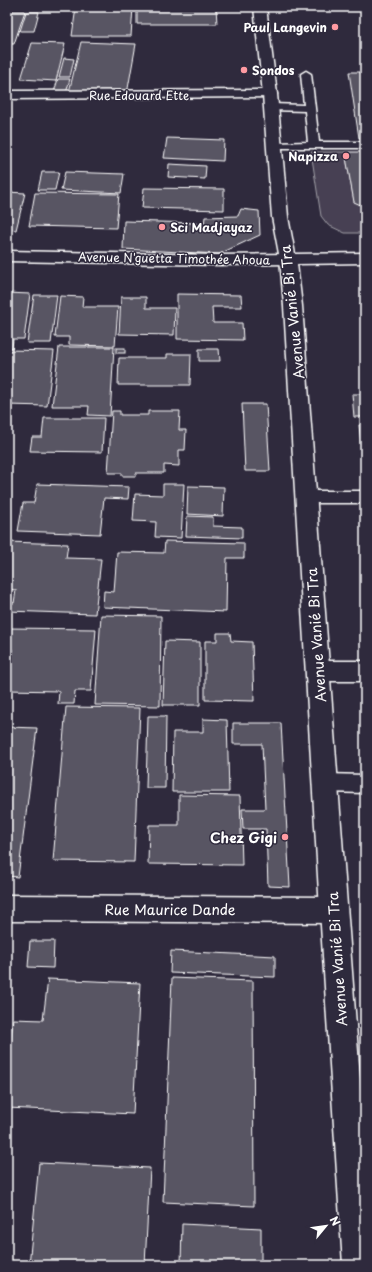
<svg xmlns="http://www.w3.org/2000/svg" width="372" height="1272" viewBox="0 0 372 1272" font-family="'Playpen Sans',sans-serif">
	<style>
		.green { fill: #464152; stroke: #a2a0a8 }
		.building { fill: #595564; stroke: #fff }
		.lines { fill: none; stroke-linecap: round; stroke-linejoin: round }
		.service-casing { stroke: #fff; stroke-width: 3 }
		.minor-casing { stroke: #fff; stroke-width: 3 }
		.tertiary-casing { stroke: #fff; stroke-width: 3 }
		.service { fill: #2f2a3d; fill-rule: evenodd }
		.minor { fill: #2f2a3d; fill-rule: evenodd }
		.tertiary { fill: #2f2a3d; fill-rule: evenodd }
		.poi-dot { fill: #ff9aa2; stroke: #2f2a3d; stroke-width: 1.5 }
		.labels { text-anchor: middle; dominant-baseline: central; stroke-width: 3; stroke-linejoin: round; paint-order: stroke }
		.far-poi-label { font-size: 12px; font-weight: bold; fill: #fff; stroke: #2f2a3d; text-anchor: end }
		.far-street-label { font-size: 12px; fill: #fff; stroke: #2f2a3d }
		.street-label { font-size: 14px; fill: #fff; stroke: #2f2a3d }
		.poi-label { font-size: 14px; font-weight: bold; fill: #fff; stroke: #2f2a3d; text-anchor: end }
	</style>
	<rect width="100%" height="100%" fill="#2f2a3d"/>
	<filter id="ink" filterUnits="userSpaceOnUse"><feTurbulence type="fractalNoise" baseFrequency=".025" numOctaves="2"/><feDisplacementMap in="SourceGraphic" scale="8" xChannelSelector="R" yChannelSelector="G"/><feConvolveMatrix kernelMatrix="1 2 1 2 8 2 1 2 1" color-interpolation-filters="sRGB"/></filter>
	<g filter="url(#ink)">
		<!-- green -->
		<polygon class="green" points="311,152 345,152 354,201 365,207 365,233 345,233 328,225 321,216"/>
		<!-- building -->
		<g class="building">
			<polygon points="76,7 133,7 131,36 72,36"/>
			<polygon points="137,7 216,7 217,24 137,24"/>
			<polygon points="7,11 25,11 14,44 7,44"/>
			<polygon points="26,12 39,12 34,31 20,31"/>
			<polygon points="81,42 136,44 127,94 69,92"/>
			<polygon points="32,43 65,44 56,81 21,79"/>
			<polygon points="64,58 74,59 70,77 59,77"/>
			<polygon points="349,72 365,72 365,138 359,138"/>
			<polygon points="58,79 70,79 66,93 54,92"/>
			<polygon points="167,138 224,140 223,161 164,158"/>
			<polygon points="345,152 365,152 365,207 354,202"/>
			<polygon points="169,164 206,166 205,179 168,177"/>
			<polygon points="42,172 59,172 55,190 38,190"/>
			<polygon points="65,172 124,174 121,193 61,190"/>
			<polygon points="144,188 224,189 224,210 142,208"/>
			<polygon points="7,192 25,193 16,230 7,229"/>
			<polygon points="35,193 119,194 116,228 29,226"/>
			<polygon points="241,209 259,211 260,235 219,254 123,249 124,221 196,223 203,232 205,217 238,216"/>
			<polygon points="7,293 30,294 24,339 13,339 12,348 7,348"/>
			<polygon points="177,294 241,295 242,307 212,307 213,323 242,323 243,340 177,339"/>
			<polygon points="34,295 57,295 51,343 27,343"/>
			<polygon points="60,296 83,297 82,307 118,307 115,346 69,345 69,337 55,337"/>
			<polygon points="121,297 146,297 146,308 175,308 174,335 119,334"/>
			<polygon points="365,300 365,332 360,304"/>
			<polygon points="59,347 114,347 110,416 88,415 89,406 52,406"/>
			<rect x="116" y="348" width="9" height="5"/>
			<polygon points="199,349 219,349 220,361 199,361"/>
			<polygon points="7,350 54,351 47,406 7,405"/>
			<polygon points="167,354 191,354 190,385 118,385 119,358 167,358"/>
			<polygon points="352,394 364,394 365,417 354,417"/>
			<polygon points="242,404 266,404 270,471 245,471"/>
			<polygon points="112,411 120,411 120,415 148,415 148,411 180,411 179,430 186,430 185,450 179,450 179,466 164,465 164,473 136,473 136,476 122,476 122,473 108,473"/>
			<polygon points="44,418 104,418 102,452 30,451 32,437 42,437"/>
			<polygon points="359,425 365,425 365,482"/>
			<polygon points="37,484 129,487 128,499 104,498 100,534 18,531 23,503 34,503"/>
			<polygon points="163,484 184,484 181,538 155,537 156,522 133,521 135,494 163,495"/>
			<polygon points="188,486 224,487 223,516 187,514"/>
			<polygon points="187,516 213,517 213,526 242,527 242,538 186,536"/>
			<polygon points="165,541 244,543 244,558 227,558 226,612 103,607 104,591 114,592 117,552 164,553"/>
			<polygon points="7,542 68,544 66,558 101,559 95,614 7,611 7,602 14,603 16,590 7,589"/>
			<polygon points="101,615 161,616 160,706 95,705"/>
			<polygon points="7,628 96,629 91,691 75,691 74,704 58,704 59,691 7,690 7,678 9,678 12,649 7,649"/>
			<polygon points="217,633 230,633 231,641 252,642 254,701 205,700 205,641 217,641"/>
			<polygon points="165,641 200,642 200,705 163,705"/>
			<polygon points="66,707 140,708 134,862 53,861"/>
			<polygon points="148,716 166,716 165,788 146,788"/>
			<polygon points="203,719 227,720 229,792 172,792 173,732 203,732"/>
			<polygon points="233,723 281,723 290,887 268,886 266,829 243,829 242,809 265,809 262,744 233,744"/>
			<polygon points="7,727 37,728 18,877 7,876"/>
			<polygon points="179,795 240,796 242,865 148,864 149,825 179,825"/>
			<polygon points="30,941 54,941 53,968 28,967"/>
			<polygon points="171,951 275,956 275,977 170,973"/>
			<polygon points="172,978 253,981 254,1206 163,1202"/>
			<polygon points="48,979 140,983 133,1114 7,1108 7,1071 13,1019 43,1020"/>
			<polygon points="39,1163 150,1168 145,1265 29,1265"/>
			<polygon points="182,1224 261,1228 261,1265 181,1265"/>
		</g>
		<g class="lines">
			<!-- service casing -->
			<g class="service-casing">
				<g id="service">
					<polygon points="306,71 311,74 319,142 365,142 365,148 271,148 269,146 271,144 275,143 308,142 305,111 271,110 266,107 271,104 304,105 301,74"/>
					<polygon points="307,491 365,491 365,503 307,503 302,501 299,497 302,493"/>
					<polygon points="325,774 365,775 365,793 325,792 318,789 316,783 318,777"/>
				</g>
			</g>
			<!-- minor casing -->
			<g class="minor-casing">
				<g id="minor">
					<polygon points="270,90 275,91 277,94 275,97 7,99 7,91"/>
					<polygon points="7,251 217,255 288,254 294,255 296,259 294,263 288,264 217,265 7,261"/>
					<polygon points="318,661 365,661 365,681 318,681 310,678 307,671 310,664"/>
					<polygon points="7,895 333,897 342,901 346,910 342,919 333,923 7,921"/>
				</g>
			</g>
			<!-- tertiary casing -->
			<g class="tertiary-casing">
				<polygon id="tertiary" points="254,7 266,7 277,94 288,217 295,254 365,253 365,263 297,264 302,306 365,1145 365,1265 343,1265 320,910 284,306 280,259 272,217 263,94"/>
			</g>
			<!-- service -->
			<use href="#service" class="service"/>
			<!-- minor -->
			<use href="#minor" class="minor"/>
			<!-- tertiary -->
			<use href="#tertiary" class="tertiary"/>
		</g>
	</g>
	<!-- markers -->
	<g class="poi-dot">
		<circle cx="335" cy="27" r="4"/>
		<circle cx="244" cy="70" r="4"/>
		<circle cx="346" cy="156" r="4"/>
		<circle cx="162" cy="227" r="4"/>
		<circle cx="285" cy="837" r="4"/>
	</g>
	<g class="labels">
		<!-- far-poi labels -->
		<g class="far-poi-label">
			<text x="327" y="27">Paul Langevin</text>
			<text x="252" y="70" text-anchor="start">Sondos</text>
			<text x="338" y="156">Napizza</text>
			<text x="170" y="227" text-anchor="start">Sci Madjayaz</text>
		</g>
		<!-- far-street labels -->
		<g class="far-street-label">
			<text x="139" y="95">Rue Edouard Ette</text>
			<text transform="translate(174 258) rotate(1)">Avenue N'guetta Timothée Ahoua</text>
		</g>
		<!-- street labels -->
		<g class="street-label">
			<text transform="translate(292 312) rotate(-96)">Avenue Vanié Bi Tra</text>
			<text transform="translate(316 635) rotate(-94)">Avenue Vanié Bi Tra</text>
			<text x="170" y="909">Rue Maurice Dande</text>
			<text transform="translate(337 959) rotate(-94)">Avenue Vanié Bi Tra</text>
		</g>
		<!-- poi labels -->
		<g class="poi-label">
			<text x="277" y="837">Chez Gigi</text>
		</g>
	</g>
	<!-- margin -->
	<rect width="372" height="1272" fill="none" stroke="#2f2a3d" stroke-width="24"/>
	<rect x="12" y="12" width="348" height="1248" fill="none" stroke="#fff" stroke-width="1.5" filter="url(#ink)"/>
	<!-- north arrow -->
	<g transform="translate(326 1226) rotate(61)" stroke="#2f2a3d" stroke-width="3" paint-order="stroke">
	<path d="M0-3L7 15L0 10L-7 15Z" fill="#ffffff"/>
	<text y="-6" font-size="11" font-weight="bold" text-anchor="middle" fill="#ffffff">N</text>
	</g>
</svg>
